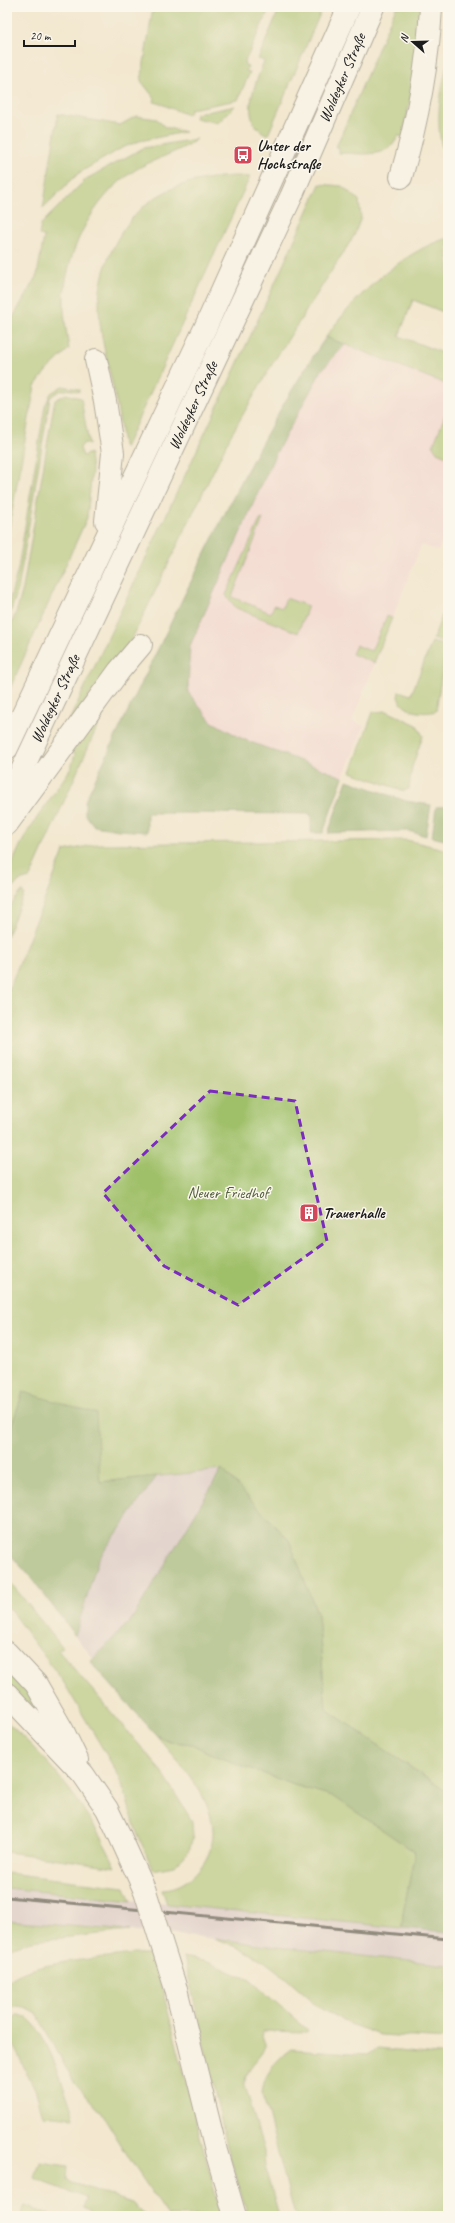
<svg xmlns="http://www.w3.org/2000/svg" width="455" height="2223" viewBox="0 0 455 2223" font-family="Caveat,sans-serif">
	<style>
		.built { fill: #f6cfd7 }
		.industrial { fill: #d1bdc9 }
		.green { fill: #9fbf67; stroke: #5e6e42 }
		.forest { fill: #7fa65c; stroke: #4e613c }
		.lines { fill: none; stroke-linecap: round; stroke-linejoin: round }
		.primary-casing { stroke: #67635b; stroke-width: 24 }
		.primary { stroke: #fff; stroke-width: 22 }
		.rail { stroke: #1c1c1c; stroke-width: 3 }
		.primary-bridge-casing { stroke: #67635b; stroke-width: 24; stroke-linecap: butt }
		.primary-bridge { stroke: #fff; stroke-width: 22 }
		.marked { fill: none; stroke: #7b2cbf; stroke-width: 3; stroke-dasharray: 8 5; stroke-linejoin: round }
		.labels { text-anchor: middle; dominant-baseline: central; stroke-width: 3; stroke-linejoin: round; paint-order: stroke }
		.street-label { font-size: 16px; fill: #1c1c1c; stroke: #fbf7ec }
		.poi-label { font-size: 16px; font-weight: bold; fill: #1c1c1c; stroke: #fbf7ec; text-anchor: start }
		.park-label { font-size: 16px; fill: #505d3a; stroke: #fbf7ec }
	</style>
	<rect width="100%" height="100%" fill="#fbf7ec"/>
	<filter id="ink" filterUnits="userSpaceOnUse"><feTurbulence type="fractalNoise" baseFrequency=".025" numOctaves="2"/><feDisplacementMap in="SourceGraphic" scale="8" xChannelSelector="R" yChannelSelector="G"/><feConvolveMatrix kernelMatrix="1 2 1 2 8 2 1 2 1" color-interpolation-filters="sRGB"/></filter>
	<filter id="wash" filterUnits="userSpaceOnUse"><feTurbulence type="fractalNoise" baseFrequency=".012" numOctaves="4" result="noise"/><feDisplacementMap in="SourceGraphic" scale="16" xChannelSelector="R" yChannelSelector="G"/><feGaussianBlur stdDeviation="0.9" result="paint"/><feColorMatrix in="noise" values="0 0 0 0 0 0 0 0 0 0 0 0 0 0 0 0 0 1.4 0 .05"/><feComposite in="paint" operator="in"/></filter>
	<g filter="url(#wash)">
		<rect width="100%" height="100%" fill="#f3e8cf"/>
		<!-- built -->
		<polygon class="built" points="345,345 448,385 448,528 438,551 421,545 352,721 364,726 343,777 243,739 211,721 188,692 190,646 275,455 322,370"/>
		<!-- industrial -->
		<g class="industrial">
			<polygon points="222,1469 132,1619 94,1659 75,1636 98,1560 157,1476"/>
			<polygon points="7,1888 448,1932 448,1965 258,1945 179,1934 77,1928 7,1921"/>
		</g>
		<!-- green -->
		<g class="green">
			<path d="M153,7H270L244,64L248,66L246,71L250,72L238,100L191,109L188,115C175,111 165,104 153,102L155,99L141,81Z"/>
			<path d="M280,7H323L268,135C237,122 255,85 264,61L258,59Z"/>
			<path d="M396,7H422L420,50L403,137L398,136C389,160 360,153 339,153V147H336Z"/>
			<path d="M448,60V156H444C434,120 440,95 448,60Z"/>
			<polygon points="235,106 218,123 195,118 196,114"/>
			<polygon points="58,114 120,125 136,116 157,119 165,127 185,132 140,141 122,148 79,173 43,208"/>
			<path d="M196,139C189,148 150,161 137,169C92,196 62,258 64,309C65,322 67,336 69,349L47,370L35,386L7,539V328L37,275L44,236L39,235L41,224L86,179L143,148Z"/>
			<path d="M237,176L250,177L125,448L123,446C121,431 119,416 116,401C110,370 100,340 99,309C98,263 125,211 167,191C189,180 213,177 237,176Z"/>
			<path d="M320,184L342,186L359,200L361,218L354,236L273,363L230,437L132,639L66,727C151,546 238,366 320,184Z"/>
			<path d="M448,238V314L413,300L399,336L448,355V385L326,337C353,298 402,251 448,238Z"/>
			<path d="M62,386L79,389V392C68,388 59,389 50,398L18,590L7,623V610L18,569L45,406L51,393Z"/>
			<polygon points="66,394 81,398 89,444 84,443 80,448 83,456 90,453 92,471 87,518 7,695 7,634 17,610 23,588 54,404 55,400"/>
			<polygon points="448,412 448,457 437,452 433,446 445,415"/>
			<polygon points="263,519 232,597 271,613 274,605 282,608 286,598 308,606 298,633 236,608 226,595 260,520"/>
			<polygon points="448,600 448,638 447,643 433,639"/>
			<polygon points="387,616 392,618 374,663 352,654 356,645 371,651"/>
			<path d="M432,642L446,646L436,711C423,715 403,712 398,697L399,691L411,695Z"/>
			<polygon points="116,685 30,878 19,881 7,895 7,875 20,846 28,831 71,768 75,754 71,749"/>
			<polygon points="387,711 417,725 423,736 412,767 409,789 404,791 351,772 373,712"/>
			<polygon points="407,840 448,850 448,1793 326,1709 318,1615 222,1470 100,1482 23,1392 11,1427 7,1426 7,994 64,851 97,844"/>
			<polygon points="22,891 24,894 7,936 7,910"/>
			<polygon points="7,1578 62,1647 58,1650 160,1769 192,1821 193,1836 190,1848 184,1857 174,1866 153,1870 137,1833 120,1778 64,1683 7,1606"/>
			<polygon points="7,1673 28,1692 55,1734 7,1684"/>
			<path d="M7,1722C53,1763 90,1812 116,1867L7,1852Z"/>
			<path d="M157,1736L173,1742L192,1744L209,1753L294,1785L333,1796L415,1852L403,1913L402,1928L167,1904L162,1889C177,1889 191,1880 200,1868C237,1821 186,1771 157,1736Z"/>
			<polygon points="7,1873 125,1887 131,1901 7,1888"/>
			<polygon points="7,1921 130,1931 32,1941 7,1949"/>
			<polygon points="215,1938 258,1945 448,1965 448,2039 380,2035 352,2025 321,2009 281,1974 264,1961 244,1950"/>
			<path d="M132,1954H150L163,1992L221,2216H168L134,2166L101,2112L75,2084L37,2014L24,2007L17,2006L7,2012V1982C30,1961 100,1959 132,1954Z"/>
			<path d="M184,1957L208,1962L250,1980L308,2030L307,2032L263,2031L261,2036C262,2039 265,2041 265,2044C267,2055 244,2065 245,2085L264,2151L265,2167L279,2216H248L227,2146Z"/>
			<path d="M17,2015C22,2015 27,2017 31,2021C47,2035 68,2096 74,2118L43,2115L35,2089L7,2033L9,2022Z"/>
			<path d="M291,2049L368,2054L378,2049L448,2056V2216H295L262,2093C263,2076 277,2058 291,2049Z"/>
			<polygon points="40,2162 68,2166 67,2181 132,2203 146,2216 93,2216 90,2212 83,2208 86,2198 38,2180 35,2178"/>
			<polygon points="25,2205 54,2216 21,2216"/>
		</g>
		<!-- forest -->
		<g class="forest">
			<path d="M326,337L345,345L322,370L275,455L190,646L188,692L211,721L243,739L343,777L323,833H311V814L147,813V832L118,830L94,826L85,814V801C124,718 164,636 205,553C242,479 279,405 326,337Z"/>
			<polygon points="347,780 406,801 431,805 426,836 408,831 328,833"/>
			<polygon points="448,806 448,841 432,837 436,807"/>
			<polygon points="23,1392 96,1413 100,1482 157,1476 98,1560 75,1636 33,1580 7,1551 7,1440"/>
			<polygon points="222,1469 289,1540 318,1615 326,1709 448,1793 448,1932 402,1928 403,1913 415,1852 333,1796 294,1785 209,1753 192,1744 173,1742 157,1736 90,1662 132,1619"/>
		</g>
	</g>
	<g filter="url(#ink)">
		<g class="lines">
			<!-- primary casing -->
			<g class="primary-casing">
				<g id="primary">
					<path d="M401,177C418,119 428,67 431,7"/>
					<polyline points="96,360 105,401 113,453 106,521"/>
					<polyline points="7,748 206,326 349,7"/>
					<path id="s1" d="M7,802L291,197L373,7"/>
					<polyline points="7,824 119,671 141,645"/>
					<polyline points="7,1653 36,1684 63,1731 77,1760"/>
					<polyline points="7,1694 83,1774 107,1809 119,1834"/>
					<polyline points="176,1989 216,2151 235,2216"/>
				</g>
			</g>
			<!-- primary -->
			<use href="#primary" class="primary"/>
			<!-- rail -->
			<polyline class="rail" points="7,1897 448,1939"/>
			<!-- primary-bridge casing -->
			<g class="primary-bridge-casing">
				<polyline id="primary-bridge" points="119,1834 145,1891 176,1989"/>
			</g>
			<!-- primary-bridge -->
			<use href="#primary-bridge" class="primary-bridge"/>
		</g>
	</g>
	<!-- marked area -->
	<path d="M0 0H455V2223H0ZM210,1091L295,1101L327,1241L238,1305L164,1266L103,1193Z" fill="#f3e8cf" fill-opacity=".55" fill-rule="evenodd"/>
	<path class="marked" d="M210,1091L295,1101L327,1241L238,1305L164,1266L103,1193Z"/>
	<!-- icons -->
	<defs>
		<g id="bus-square" transform="scale(1)"><rect x="-9" y="-9" width="18" height="18" rx="4" fill="#d1495b" stroke="#fbf7ec"/><path d="M-5-6H5V4H4V6H2V4H-2V6H-4V4H-5ZM-3.5-4V0h7V-4ZM-3.5 1.2v1.5H-2V1.2ZM2 1.2v1.5H3.5V1.2Z" fill="#fff"/></g>
		<g id="building-square" transform="scale(1)"><rect x="-9" y="-9" width="18" height="18" rx="4" fill="#d1495b" stroke="#fbf7ec"/><path d="M-4-6H4V6H1V3H-1V6H-4ZM-2.5-4.3h1.7v1.8h-1.7ZM.8-4.3h1.7v1.8H.8ZM-2.5-1h1.7V.8h-1.7ZM.8-1h1.7V.8H.8Z" fill="#fff"/></g>
	</defs>
	<g fill-rule="evenodd">
		<use href="#bus-square" x="243" y="155"/>
		<use href="#building-square" x="309" y="1213"/>
	</g>
	<g class="labels">
		<!-- street labels -->
		<g class="street-label">
			<text stroke="none"><textPath href="#s1" startOffset="798">Woldegker Straße</textPath></text>
			<text stroke="none"><textPath href="#s1" startOffset="438">Woldegker Straße</textPath></text>
			<text stroke="none"><textPath href="#s1" startOffset="114">Woldegker Straße</textPath></text>
		</g>
		<!-- poi labels -->
		<g class="poi-label">
			<text x="257" y="146">Unter der<tspan x="257" dy="18">Hochstraße</tspan></text>
			<text x="323" y="1213">Trauerhalle</text>
		</g>
		<!-- park labels -->
		<g class="park-label">
			<text x="228" y="1193">Neuer Friedhof</text>
		</g>
	</g>
	<!-- margin -->
	<rect width="455" height="2223" fill="none" stroke="#fbf7ec" stroke-width="24"/>
	<!-- north arrow -->
	<g transform="translate(413 42) rotate(290)" stroke="#fbf7ec" stroke-width="3" paint-order="stroke">
	<path d="M0-3L7 15L0 10L-7 15Z" fill="#1c1c1c"/>
	<text y="-6" font-size="11" font-weight="bold" text-anchor="middle" fill="#1c1c1c">N</text>
	</g>
	<!-- scale -->
	<path d="M24 40v6h51v-6" fill="none" stroke="#1c1c1c" stroke-width="2"/>
	<text x="30" y="40" font-size="12" fill="#1c1c1c" stroke="#fbf7ec" stroke-width="3" paint-order="stroke">20 m</text>
</svg>
